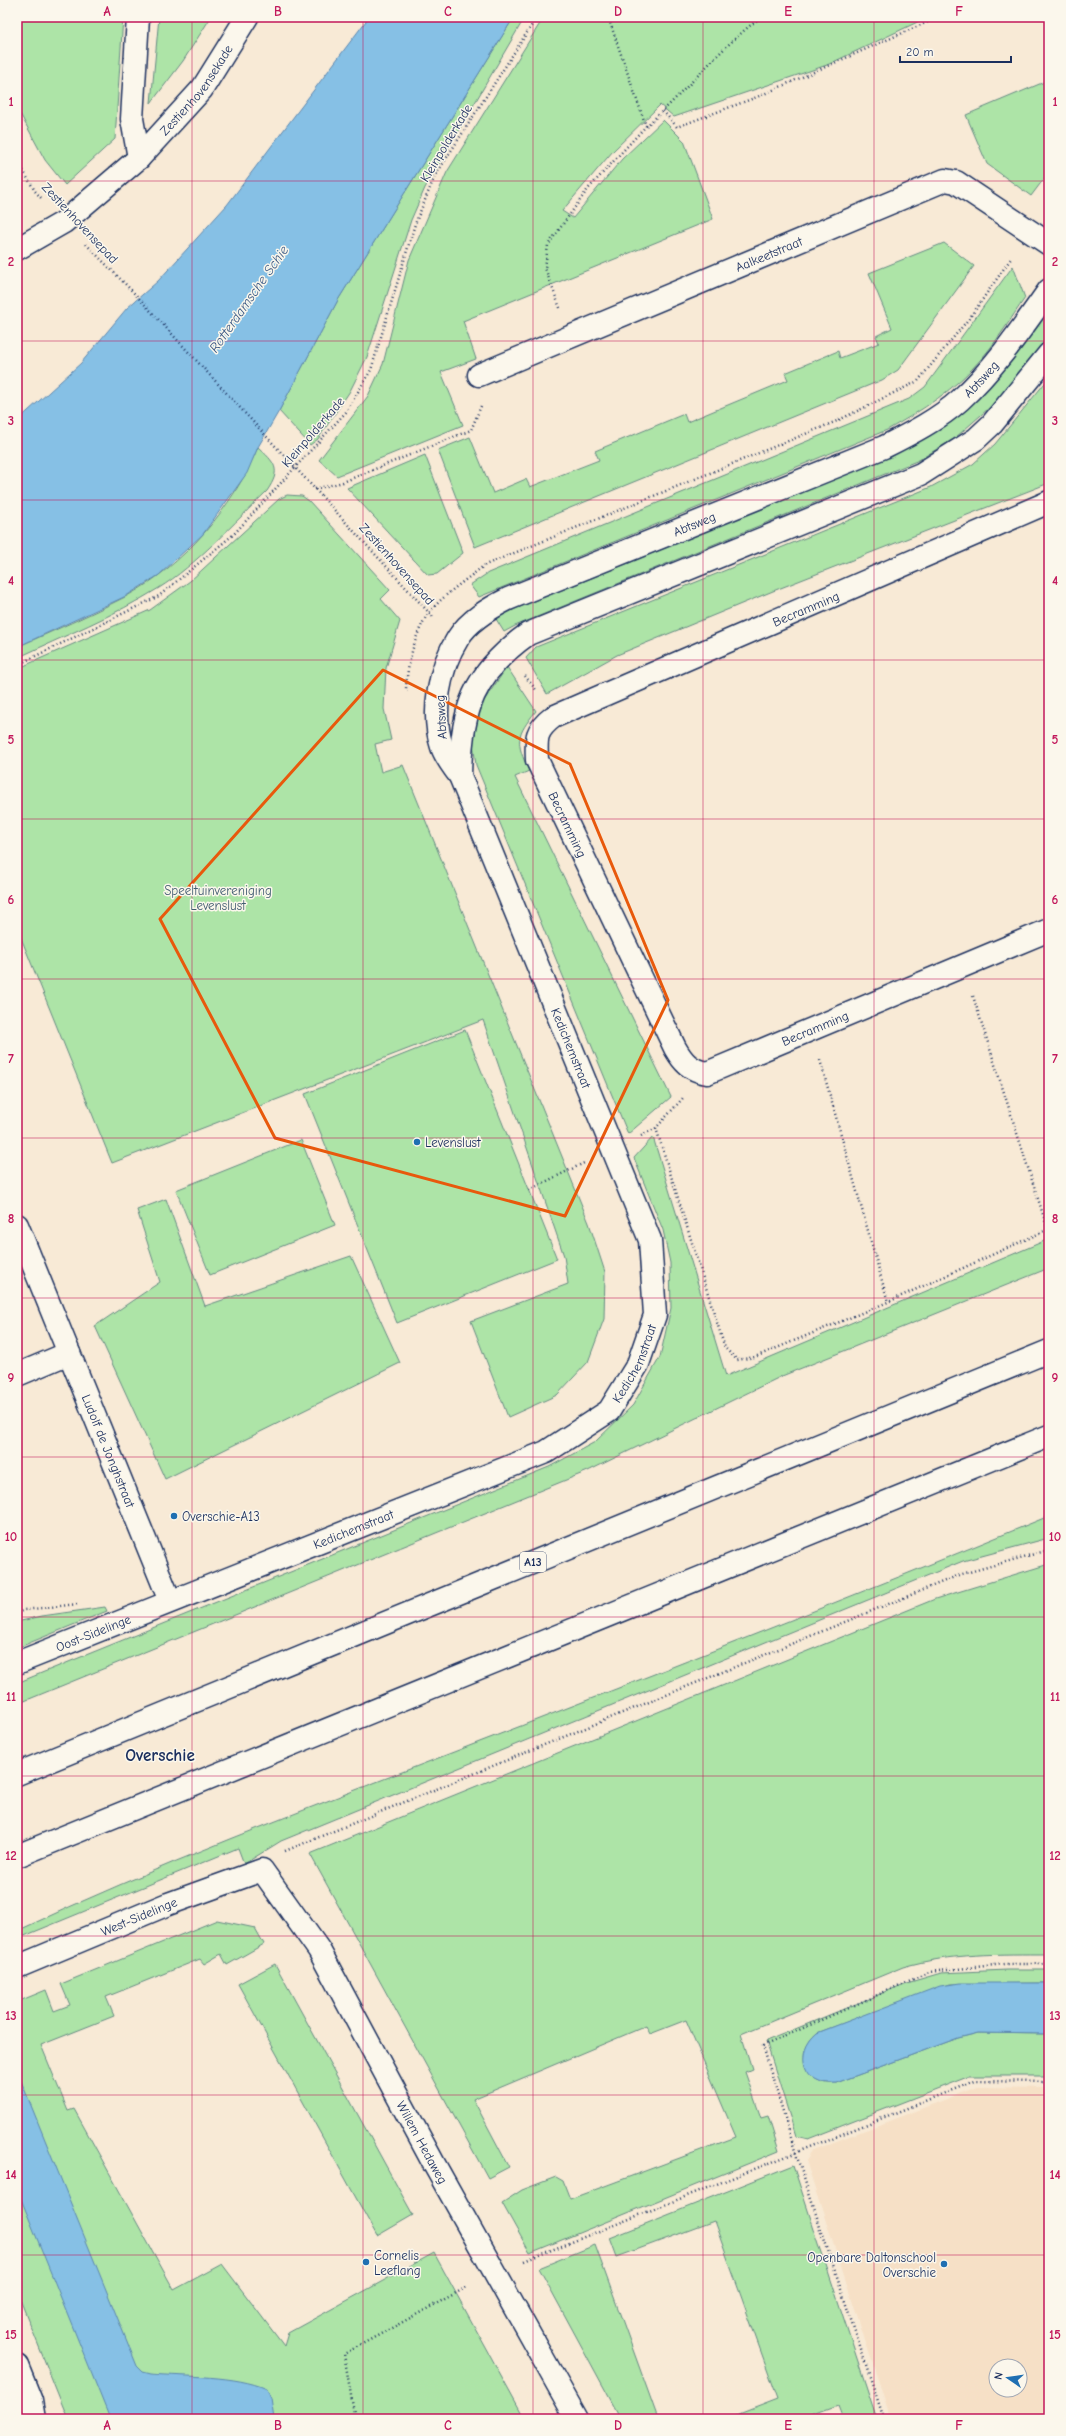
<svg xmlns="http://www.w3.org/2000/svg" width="1066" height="2436" viewBox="0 0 1066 2436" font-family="'Comic Neue',sans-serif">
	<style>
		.built { fill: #f6e0c6; fill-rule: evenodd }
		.green { fill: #ade4a7; stroke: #648a82 }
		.water { fill: #86c0e5; stroke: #5b86af }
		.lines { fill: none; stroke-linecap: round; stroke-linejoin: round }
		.minor-casing { stroke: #1b2f5e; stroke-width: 25 }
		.tertiary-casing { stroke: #1b2f5e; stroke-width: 25 }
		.motorway-casing { stroke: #1b2f5e; stroke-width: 25 }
		.path { stroke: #1b2f5e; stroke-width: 2.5; stroke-dasharray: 1 3; stroke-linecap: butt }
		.minor { stroke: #fbf7ec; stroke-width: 22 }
		.tertiary { stroke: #fbf7ec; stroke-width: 22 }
		.motorway { stroke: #fbf7ec; stroke-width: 22 }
		.marked { fill: none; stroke: #e8590c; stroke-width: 3; stroke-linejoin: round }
		.grid { fill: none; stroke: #c2185b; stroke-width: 1; stroke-opacity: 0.55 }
		.poi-dot { fill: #1f6fb2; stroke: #fbf7ec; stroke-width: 1.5 }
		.labels { text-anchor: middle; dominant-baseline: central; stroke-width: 3; stroke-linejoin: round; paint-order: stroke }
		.shield { fill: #fbf7ec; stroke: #5e6b89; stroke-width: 1 }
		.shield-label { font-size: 12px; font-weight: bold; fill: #1b2f5e }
		.street-label { font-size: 13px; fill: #1b2f5e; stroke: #fbf7ec }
		.park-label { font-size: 13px; fill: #405c70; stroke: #fbf7ec }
		.poi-label { font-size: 13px; fill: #1b2f5e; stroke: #fbf7ec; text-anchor: start }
		.water-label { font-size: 14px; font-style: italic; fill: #3b5a86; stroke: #fbf7ec }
		.district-label { font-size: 17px; font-weight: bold; fill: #1b2f5e; stroke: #fbf7ec }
		.neatline { fill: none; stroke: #c2185b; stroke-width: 1.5 }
		.grid-label { font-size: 13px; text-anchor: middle; font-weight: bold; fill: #c2185b }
	</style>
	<rect width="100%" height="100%" fill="#f8ead6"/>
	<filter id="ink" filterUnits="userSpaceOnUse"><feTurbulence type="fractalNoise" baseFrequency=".025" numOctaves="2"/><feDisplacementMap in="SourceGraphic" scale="8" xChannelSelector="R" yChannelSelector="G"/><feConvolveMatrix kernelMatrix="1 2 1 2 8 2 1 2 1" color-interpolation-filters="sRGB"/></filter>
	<g filter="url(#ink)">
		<!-- built -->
		<path class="built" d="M978,2087L1049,2088V2419H891L806,2161L813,2150ZM996,2366H1020V2390H996Z"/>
		<!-- green -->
		<g class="green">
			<polygon points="17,17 123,17 115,139 65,185 45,160 17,108"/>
			<polygon points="159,17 211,17 183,61 151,103"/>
			<polygon points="514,17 525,17 425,188 411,220 367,357 350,391 318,439 310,445 279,411 338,300"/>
			<polygon points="544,17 928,17 827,65 674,117 660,105 613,151 562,211 573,218 622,159 663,120 684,141 713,219 463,321 476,359 441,372 463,425 337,476 319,460 368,396 383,364 409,260 447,172"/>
			<polygon points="1049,80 1049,172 1031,196 987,164 966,115"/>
			<polygon points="944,243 974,266 898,370 882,380 475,547 438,450 470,437 493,493 526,479 530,487 599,460 595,451 684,414 687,422 788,380 785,373 838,351 840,358 879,343 876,336 892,328 869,273"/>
			<path d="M1013,266L1025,298C1011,318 998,340 982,358C956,389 921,411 887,430L479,597L470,585L488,573L909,399L925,387Z"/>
			<path d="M1049,309V335L1017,378L989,408L955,438L919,460L515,626L504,632L496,619L508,612L888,457C914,444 942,430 964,410C997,381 1023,345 1049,309Z"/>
			<polygon points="1049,378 1049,483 773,591 617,655 547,694 526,658 536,647 931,487 973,464 995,444"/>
			<path d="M258,447C275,463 282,469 267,491C236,521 195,566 159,588C114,616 64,636 17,658V647C53,631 90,615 125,597C183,566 233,508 258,447Z"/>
			<polygon points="425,455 463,553 437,574 428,575 347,488"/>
			<polygon points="287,495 302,496 309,501 390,590 381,599 400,621 386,668 384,709 391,740 375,744 381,772 403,765 589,1223 605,1272 604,1319 588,1362 557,1395 508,1417 471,1321 568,1284 564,1256 483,1020 112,1163 17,928 17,669 150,610 190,581 279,499"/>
			<path d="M507,667L536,711C516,736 515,741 529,771L515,777L671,1097L628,1134L476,765L472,736L481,705Z"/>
			<polygon points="465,1030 557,1259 397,1323 305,1094"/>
			<polygon points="653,1137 726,1376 1049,1239 1049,1268 782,1376 588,1471 17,1704 17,1683 549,1467 595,1442 633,1405 660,1357 671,1308 670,1263 663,1230 634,1158"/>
			<polygon points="301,1140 335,1225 210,1275 176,1190"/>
			<polygon points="166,1199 205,1306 351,1256 400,1363 165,1479 95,1326 160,1282 137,1210"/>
			<path d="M1049,1516V1538L963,1561L281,1841L244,1864L238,1848L17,1939V1931C157,1865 302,1811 446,1755C648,1677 849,1598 1049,1516Z"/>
			<path d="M1049,1564V1954C1000,1954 951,1953 903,1967L741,2034L752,2069L745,2072L761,2118L768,2116L779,2151L530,2253L502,2203L522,2190L556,2177L563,2181L570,2199L736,2137L686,2020L650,2034L646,2026L473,2099L509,2167L488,2178L310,1854L935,1599Z"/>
			<polygon points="105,1607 107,1611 17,1648 17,1622 42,1616"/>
			<polygon points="217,1920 255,1928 264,1944 227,1965 221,1954 204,1964 200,1959 106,1997 114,2016 41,2045 68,2111 74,2109 174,2290 222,2264 284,2346 288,2333 434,2253 525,2419 68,2419 17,2292 17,2002 46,1990 54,2011 70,2005 61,1984"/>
			<polygon points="275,1964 413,2215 377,2236 238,1984"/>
			<path d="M1007,1970H1049V1983L950,1984L817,2033C794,2053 803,2086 836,2083L958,2038L978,2033L1049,2034V2076H970L808,2139L796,2136L766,2041L907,1983L941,1973Z"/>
			<polygon points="793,2165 877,2419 843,2419 838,2406 803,2419 726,2419 778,2399 714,2221 617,2257 610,2238"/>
			<polygon points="595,2245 657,2416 651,2419 621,2419 539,2268"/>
		</g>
		<!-- water -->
		<g class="water">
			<polygon points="369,17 514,17 338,300 279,411 258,447 247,473 203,534 159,575 126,596 17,647 17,421 81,363 127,308 158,281 227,205"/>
			<path d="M961,1983H1049V2034L978,2033L958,2038L836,2083C803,2086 793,2053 817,2033L940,1986Z"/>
			<path d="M17,2071L137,2366L143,2372L151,2374C187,2377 235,2375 267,2389L271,2399L274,2419H110L17,2189Z"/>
		</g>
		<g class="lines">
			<!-- minor casing -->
			<g class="minor-casing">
				<g id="minor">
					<polyline points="138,17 132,119 139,158"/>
					<path id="s1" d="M17,249L64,222L139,158L202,89L247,17"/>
					<path id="s2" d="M479,375L945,180L956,182L1049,244"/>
					<path id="s3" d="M1049,502L553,717C535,731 536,738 537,760L675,1048C683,1062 690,1070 707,1073L1049,930"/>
					<polyline points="17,1225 69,1353"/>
					<path id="s4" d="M17,1375L69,1353L170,1601"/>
					<path id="s5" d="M17,1967L168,1904L262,1870L319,1950L434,2164L577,2419"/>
					<polyline points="17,2366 31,2401 34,2419"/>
				</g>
			</g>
			<!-- tertiary casing -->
			<g class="tertiary-casing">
				<g id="tertiary">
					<path d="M460,776C461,710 473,673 528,634L921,474L976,439L992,424L1049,354"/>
					<path id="s6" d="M17,1663L546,1452L609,1411L638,1364L655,1315L650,1240L460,776C453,767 446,758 442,747C431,713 439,668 458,638C469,620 490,608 508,599L884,447C910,434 939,419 960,400C995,368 1022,328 1049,290"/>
				</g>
			</g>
			<!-- motorway casing -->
			<g class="motorway-casing">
				<g id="motorway">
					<polyline points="17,1774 1049,1351"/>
					<polyline points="17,1856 1049,1436"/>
				</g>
			</g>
			<!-- path -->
			<g class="path">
				<polyline points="663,111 677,127 757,97 939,17"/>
				<path d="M646,126C686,92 718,49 761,17"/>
				<polyline points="17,160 35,191 42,199"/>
				<polyline points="86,244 135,294 434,618"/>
				<polyline points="560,308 545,268 548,245 588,189 646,126 608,17"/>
				<polyline points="315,489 343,482 471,430 481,406"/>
				<polyline points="17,665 159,596 234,534 346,412 371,370 415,224 435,176 537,17"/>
				<polyline points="525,676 537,691"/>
				<path d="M406,692C406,669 415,631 429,613C444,594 466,580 485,565L837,421L918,381L971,316L1012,257"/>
				<polyline points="973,996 1048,1230"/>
				<polyline points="820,1060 888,1302"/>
				<polyline points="656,1128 725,1348 737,1360 755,1357 888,1302 1049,1229"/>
				<polyline points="641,1136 656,1128 683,1098"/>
				<polyline points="529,1190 586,1162"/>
				<polyline points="17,1613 24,1610 78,1604"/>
				<polyline points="285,1851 962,1574 1049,1550"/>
				<polyline points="524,2261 975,2081 1049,2082"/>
				<polyline points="355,2419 344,2354 467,2287"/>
				<polyline points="884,2419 796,2154 763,2046 929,1972 1004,1964 1049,1964"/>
			</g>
			<!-- minor -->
			<use href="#minor" class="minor"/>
			<!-- tertiary -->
			<use href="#tertiary" class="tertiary"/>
			<!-- motorway -->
			<use href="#motorway" class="motorway"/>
		</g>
	</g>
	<!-- marked area -->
	<path class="marked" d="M383,670L570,764L668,1000L565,1216L275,1138L160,919Z"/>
	<!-- grid -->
	<path class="grid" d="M192,17V2419M363,17V2419M533,17V2419M703,17V2419M874,17V2419M17,181H1049M17,341H1049M17,500H1049M17,660H1049M17,819H1049M17,979H1049M17,1138H1049M17,1298H1049M17,1457H1049M17,1617H1049M17,1776H1049M17,1936H1049M17,2095H1049M17,2255H1049"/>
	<!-- markers -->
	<g class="poi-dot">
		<circle cx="417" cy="1142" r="4"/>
		<circle cx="174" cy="1516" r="4"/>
		<circle cx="366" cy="2262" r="4"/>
		<circle cx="944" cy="2264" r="4"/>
	</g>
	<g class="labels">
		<!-- shield labels -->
		<rect class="shield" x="520" y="1552" width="26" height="20" rx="3"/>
		<g class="shield-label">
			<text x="533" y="1562">A13</text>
		</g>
		<!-- street labels -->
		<g class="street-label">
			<text stroke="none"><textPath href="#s1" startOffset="242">Zestienhovensekade</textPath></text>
			<text transform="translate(446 143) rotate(-59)">Kleinpolderkade</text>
			<text transform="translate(80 223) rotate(47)">Zestienhovensepad</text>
			<text stroke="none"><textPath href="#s2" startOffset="314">Aalkeetstraat</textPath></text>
			<text stroke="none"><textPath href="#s6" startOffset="2065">Abtsweg</textPath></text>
			<text transform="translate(313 432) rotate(-49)">Kleinpolderkade</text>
			<text stroke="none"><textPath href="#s6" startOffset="1741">Abtsweg</textPath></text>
			<text transform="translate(397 564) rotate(48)">Zestienhovensepad</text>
			<text transform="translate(806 609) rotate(-23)">Becramming</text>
			<text transform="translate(441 717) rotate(-93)">Abtsweg</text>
			<text stroke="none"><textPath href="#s3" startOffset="661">Becramming</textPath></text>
			<text stroke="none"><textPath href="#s3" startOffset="1068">Becramming</textPath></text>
			<text transform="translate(571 1048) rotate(68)">Kedichemstraat</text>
			<text stroke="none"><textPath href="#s6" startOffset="699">Kedichemstraat</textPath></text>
			<text stroke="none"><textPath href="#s4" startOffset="162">Ludolf de Jonghstraat</textPath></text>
			<text stroke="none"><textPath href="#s6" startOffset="362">Kedichemstraat</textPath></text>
			<text stroke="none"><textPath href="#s6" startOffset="82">Oost-Sidelinge</textPath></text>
			<text stroke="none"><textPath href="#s5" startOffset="132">West-Sidelinge</textPath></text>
			<text stroke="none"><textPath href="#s5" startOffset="580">Willem Hedaweg</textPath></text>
		</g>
		<!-- park labels -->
		<g class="park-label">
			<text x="218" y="890">Speeltuinvereniging<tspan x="218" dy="15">Levenslust</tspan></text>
		</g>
		<!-- poi labels -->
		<g class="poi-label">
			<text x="425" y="1142">Levenslust</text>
			<text x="182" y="1516">Overschie-A13</text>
			<text x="374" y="2255">Cornelis<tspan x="374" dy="15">Leeflang</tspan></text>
			<text x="936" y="2257" text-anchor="end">Openbare Daltonschool<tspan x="936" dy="15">Overschie</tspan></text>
		</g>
		<!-- water labels -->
		<g class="water-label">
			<text transform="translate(249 299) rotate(-55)">Rotterdamsche Schie</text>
		</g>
		<!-- district labels -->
		<g class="district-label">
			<text x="160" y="1755">Overschie</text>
		</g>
	</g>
	<!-- margin -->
	<rect width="1066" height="2436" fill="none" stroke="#fbf7ec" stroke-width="44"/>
	<!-- north arrow -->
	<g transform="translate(1008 2378) rotate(283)"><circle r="19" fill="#fbf7ec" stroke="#a1a7b3"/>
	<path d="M0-3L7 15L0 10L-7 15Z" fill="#1f6fb2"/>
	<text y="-6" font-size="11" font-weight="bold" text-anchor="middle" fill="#1b2f5e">N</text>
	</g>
	<!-- scale -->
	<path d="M900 56v6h111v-6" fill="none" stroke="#1b2f5e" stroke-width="2"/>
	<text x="906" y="56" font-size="12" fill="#1b2f5e" stroke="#fbf7ec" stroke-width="3" paint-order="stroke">20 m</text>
	<rect x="22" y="22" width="1022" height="2392" class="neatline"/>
	<g class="grid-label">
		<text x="107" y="16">A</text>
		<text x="278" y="16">B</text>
		<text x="448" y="16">C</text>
		<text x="618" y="16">D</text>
		<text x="788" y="16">E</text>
		<text x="959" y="16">F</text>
		<text x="11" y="106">1</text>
		<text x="1055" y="106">1</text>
		<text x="11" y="266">2</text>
		<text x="1055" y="266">2</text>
		<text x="11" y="425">3</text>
		<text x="1055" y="425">3</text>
		<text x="11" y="585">4</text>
		<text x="1055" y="585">4</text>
		<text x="11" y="744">5</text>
		<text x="1055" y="744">5</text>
		<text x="11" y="904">6</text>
		<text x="1055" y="904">6</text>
		<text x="11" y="1063">7</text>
		<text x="1055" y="1063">7</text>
		<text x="11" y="1223">8</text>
		<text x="1055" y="1223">8</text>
		<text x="11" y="1382">9</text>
		<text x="1055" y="1382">9</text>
		<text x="11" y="1541">10</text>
		<text x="1055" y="1541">10</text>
		<text x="11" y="1701">11</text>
		<text x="1055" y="1701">11</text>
		<text x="11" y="1860">12</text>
		<text x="1055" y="1860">12</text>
		<text x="11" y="2020">13</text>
		<text x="1055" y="2020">13</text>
		<text x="11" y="2179">14</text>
		<text x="1055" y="2179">14</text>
		<text x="11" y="2339">15</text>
		<text x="1055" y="2339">15</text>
		<text x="107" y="2430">A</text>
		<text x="278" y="2430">B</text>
		<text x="448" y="2430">C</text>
		<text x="618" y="2430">D</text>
		<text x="788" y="2430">E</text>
		<text x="959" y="2430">F</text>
	</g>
</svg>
